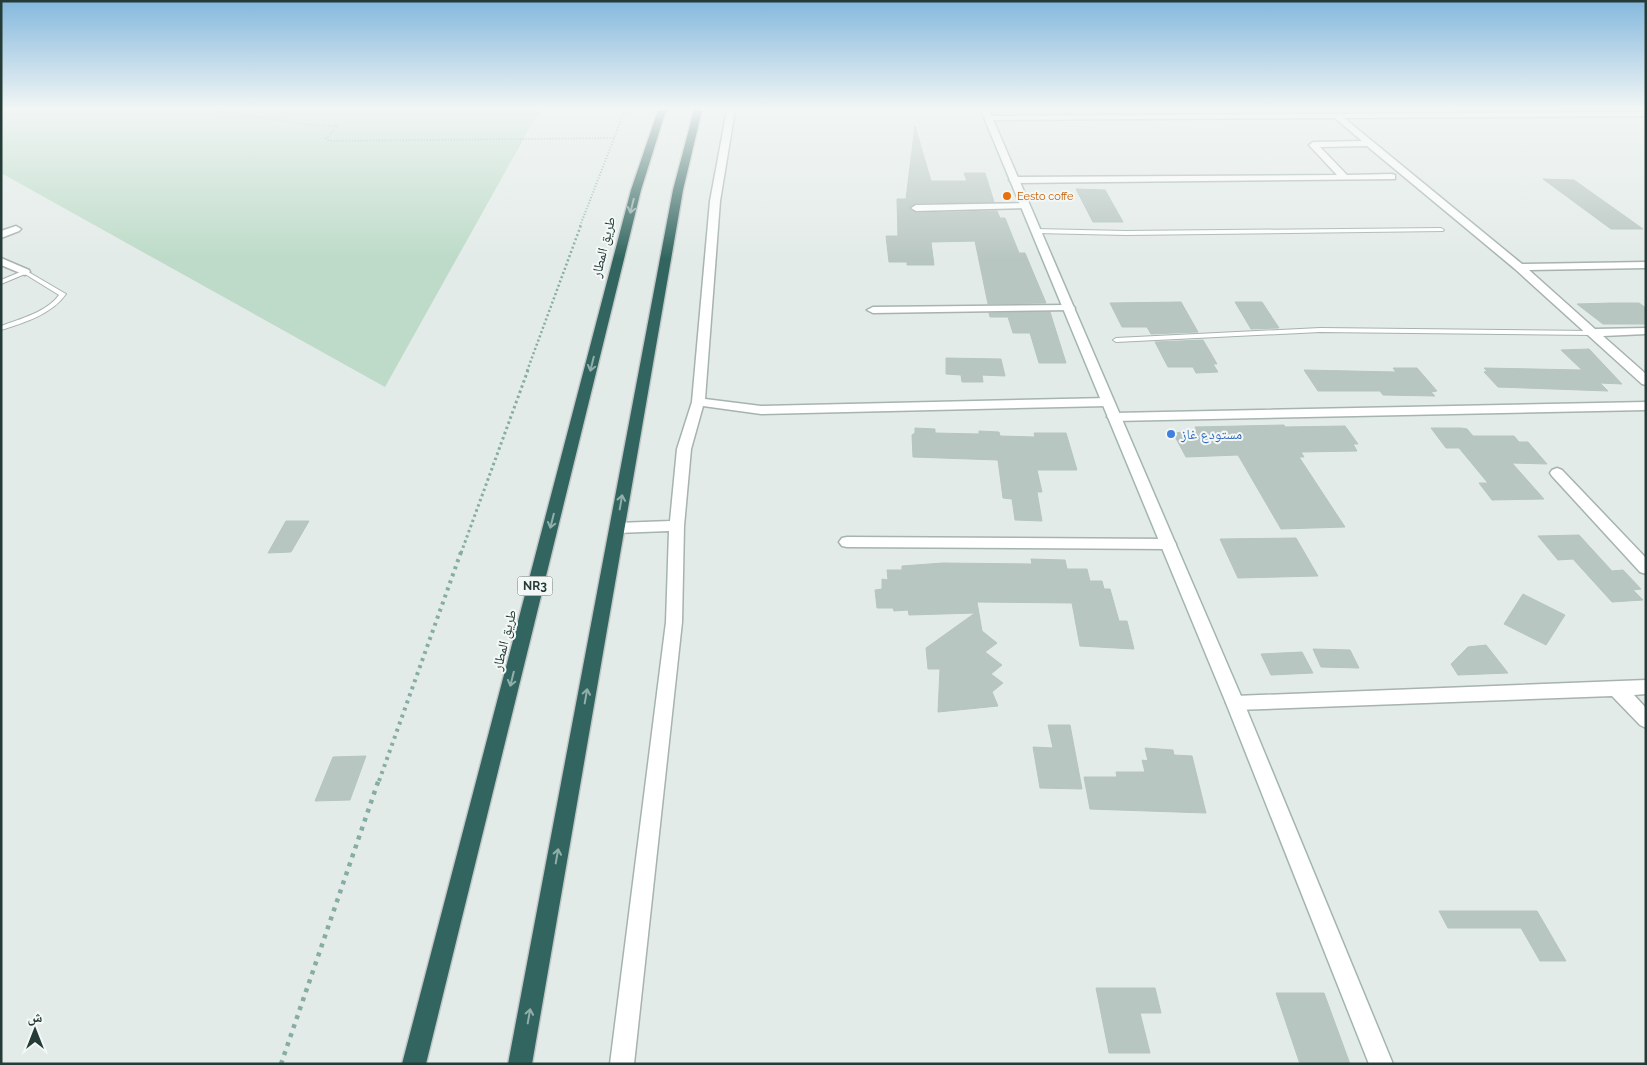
<svg xmlns="http://www.w3.org/2000/svg" width="1647" height="1065" viewBox="0 0 1647 1065" font-family="Raleway,'Noto Naskh Arabic',sans-serif">
	<style>
		.green { fill: #bddbc8 }
		.building { fill: #b8c6c1; stroke: #b6c5c0 }
		.lines { fill: none; stroke-linecap: round; stroke-linejoin: round }
		.lane-casing { stroke: #a6b3af; stroke-width: 2 }
		.street-casing { stroke: #a6b3af; stroke-width: 3 }
		.secondary-casing { stroke: #a2b6b1; stroke-width: 3 }
		.highway-casing { stroke: #c2c8c7; stroke-width: 3 }
		.path-far4 { stroke: #86ada3; stroke-width: 2; stroke-dasharray: 1 2; stroke-linecap: butt }
		.path-far3 { stroke: #86ada3; stroke-width: 2.5; stroke-dasharray: 2 2.5; stroke-linecap: butt }
		.path-far2 { stroke: #86ada3; stroke-width: 3; stroke-dasharray: 2.5 3; stroke-linecap: butt }
		.path-far1 { stroke: #86ada3; stroke-width: 4; stroke-dasharray: 3 4.5; stroke-linecap: butt }
		.path { stroke: #86ada3; stroke-width: 4.5; stroke-dasharray: 4 5.5; stroke-linecap: butt }
		.lane { fill: #fff; fill-rule: evenodd }
		.street { fill: #fff; fill-rule: evenodd }
		.secondary { fill: #fff; fill-rule: evenodd }
		.highway { fill: #32655f; fill-rule: evenodd }
		.oneway { stroke: #92aeaa }
		.food-dot { fill: #e8710a; stroke: #f3f8f6; stroke-width: 2 }
		.shop-dot { fill: #3f7fe0; stroke: #f3f8f6; stroke-width: 2 }
		.labels { text-anchor: middle; dominant-baseline: central; stroke-width: 4; stroke-linejoin: round; paint-order: stroke }
		.far-food-label { font-size: 11px; fill: #c56008; stroke: #f3f8f6; text-anchor: start }
		.shield { fill: #f3f8f6; stroke: #627470; stroke-width: 1 }
		.shield-label { font-size: 12px; font-weight: bold; fill: #243b37 }
		.street-label { font-size: 14px; fill: #243b37; stroke: #f3f8f6 }
		.shop-label { font-size: 14px; fill: #366cbe; stroke: #f3f8f6; text-anchor: start }
	</style>
	<rect width="100%" height="100%" fill="#e3ebe8"/>
	<!-- green -->
	<polygon class="green" points="1,110 543,110 533,122 385,387 1,173"/>
	<!-- building -->
	<g class="building">
		<polygon points="915,126 931,181 967,181 964,173 985,173 994,202 916,203 909,209 916,213 997,211 1000,218 1005,218 1019,253 1025,253 1046,303 988,304 975,241 931,242 934,265 907,265 907,262 889,262 886,236 898,236 897,199 906,199"/>
		<polygon points="1543,179 1574,180 1643,229 1611,229"/>
		<polygon points="1076,189 1105,190 1123,222 1093,222"/>
		<polygon points="1181,302 1198,332 1151,334 1147,327 1122,327 1110,303"/>
		<polygon points="1235,302 1262,302 1279,328 1251,329"/>
		<polygon points="1612,303 1639,303 1646,308 1646,324 1603,324 1577,304"/>
		<polygon points="1050,312 1066,363 1039,363 1030,333 1013,333 1008,317 990,317 989,313"/>
		<polygon points="1203,340 1217,364 1213,364 1218,372 1196,373 1193,367 1168,367 1155,342"/>
		<polygon points="1589,349 1622,384 1600,383 1608,391 1498,387 1484,372 1487,371 1484,368 1582,370 1561,350"/>
		<polygon points="946,358 1001,359 1005,376 982,375 983,382 962,382 961,375 946,374"/>
		<polygon points="1393,368 1417,368 1437,391 1431,392 1435,396 1383,395 1380,391 1318,391 1304,370 1396,372"/>
		<polygon points="1284,425 1285,427 1345,426 1358,444 1353,444 1357,451 1301,452 1304,457 1299,457 1345,527 1281,529 1238,455 1186,457 1173,433 1197,431 1195,427"/>
		<polygon points="915,428 935,429 935,433 979,434 979,431 999,432 1000,436 1035,437 1034,433 1066,433 1077,470 1037,470 1042,492 1037,492 1042,521 1015,520 1012,499 1003,498 998,460 913,457 912,435 915,433"/>
		<polygon points="1431,428 1461,428 1467,429 1473,436 1514,436 1519,442 1528,442 1547,464 1512,463 1544,499 1492,500 1479,483 1488,483 1459,448 1446,448"/>
		<polygon points="286,521 309,521 291,552 268,553"/>
		<polygon points="1579,535 1612,571 1623,570 1641,589 1633,590 1643,600 1612,602 1573,559 1558,560 1538,536"/>
		<polygon points="1296,538 1318,576 1238,578 1220,539"/>
		<polygon points="1031,559 1065,560 1067,569 1087,569 1090,581 1102,581 1104,589 1110,589 1119,621 1127,621 1134,649 1080,646 1072,603 977,602 982,631 997,643 985,652 1002,665 991,674 1003,683 992,692 998,706 938,712 940,669 928,669 926,648 975,613 909,615 908,610 894,611 893,608 877,608 875,590 882,589 882,579 888,580 887,570 902,570 902,566 943,563 1032,564"/>
		<polygon points="1523,594 1565,615 1546,645 1504,624"/>
		<polygon points="1486,645 1508,673 1458,675 1451,664 1468,647"/>
		<polygon points="1313,649 1350,650 1359,668 1321,667"/>
		<polygon points="1302,652 1313,673 1271,675 1261,654"/>
		<polygon points="1048,725 1070,725 1082,789 1040,788 1033,747 1053,748"/>
		<polygon points="1145,748 1173,750 1174,755 1192,756 1206,813 1090,809 1084,777 1117,777 1116,772 1145,772 1142,760 1148,761"/>
		<polygon points="366,756 350,800 315,801 333,757"/>
		<polygon points="1439,911 1537,911 1566,961 1540,961 1521,928 1448,928"/>
		<polygon points="1096,988 1155,988 1161,1013 1140,1013 1150,1053 1109,1053"/>
		<polygon points="1276,993 1324,993 1350,1064 1300,1064"/>
	</g>
	<g class="lines">
		<!-- lane casing -->
		<g class="lane-casing">
			<g id="lane">
				<polygon points="1441,228 1444,230 1443,231 1126,235 1036,233 1033,231 1036,229 1126,231"/>
				<path d="M25,270L66,294C52,314 24,323 1,330V326C20,319 47,312 59,295L25,274L1,284V280Z"/>
				<polygon points="1320,328 1592,331 1595,333 1592,335 1320,332 1116,342 1113,340 1116,338"/>
			</g>
		</g>
		<!-- street casing -->
		<g class="street-casing">
			<g id="street">
				<polygon points="727,110 735,110 720,201 705,399 761,406 1108,398 1114,402 1108,406 761,414 703,406 691,449 684,526 682,622 634,1064 610,1064 666,622 669,531 617,533 612,532 610,528 612,524 617,523 670,521 677,449 692,402 710,201"/>
				<polygon points="1646,112 1646,116 1344,118 1522,264 1646,262 1646,268 1529,270 1595,329 1646,328 1646,334 1603,336 1646,374 1646,385 1642,384 1515,269 1367,146 1320,147 1347,175 1392,174 1395,175 1395,179 1014,183 1009,180 1014,177 1337,175 1309,145 1313,142 1362,141 1335,118 988,120 984,118 988,116"/>
				<polygon points="1025,203 1028,204 1028,208 916,211 911,208 916,205"/>
				<polygon points="16,226 21,229 19,231 1,238 1,231"/>
				<polygon points="1,258 29,270 30,272 25,275 1,265"/>
				<polygon points="1069,305 1073,306 1075,308 1073,310 873,313 867,310 873,307"/>
				<polygon points="1646,402 1646,410 1114,421 1107,417 1114,413"/>
				<polygon points="1557,468 1562,470 1646,558 1646,574 1640,572 1552,476 1550,473 1552,470"/>
				<polygon points="847,537 1168,539 1173,540 1176,544 1173,548 1168,549 847,547 842,546 839,542 842,538"/>
				<polygon points="1646,680 1646,694 1634,695 1646,708 1646,728 1640,725 1612,696 1235,710 1229,708 1226,703 1229,698 1235,696"/>
			</g>
		</g>
		<!-- secondary casing -->
		<g class="secondary-casing">
			<polygon id="secondary" points="981,110 989,110 1244,703 1393,1064 1369,1064 1226,703"/>
		</g>
		<!-- highway casing -->
		<g class="highway-casing">
			<g id="highway">
				<polygon points="658,110 666,110 641,190 426,1064 402,1064 631,190"/>
				<polygon points="694,110 702,110 683,190 532,1064 508,1064 673,190"/>
			</g>
		</g>
		<!-- path-far4 -->
		<g class="path-far4">
			<polyline points="206,110 311,125 338,126 326,138 329,141 614,138"/>
			<polyline points="580,226 625,110"/>
		</g>
		<!-- path-far3 -->
		<polyline class="path-far3" points="527,371 581,225"/>
		<!-- path-far2 -->
		<polyline class="path-far2" points="461,553 528,370"/>
		<!-- path-far1 -->
		<polyline class="path-far1" points="379,781 461,552"/>
		<!-- path -->
		<polyline class="path" points="281,1064 379,779"/>
		<!-- lane -->
		<use href="#lane" class="lane"/>
		<!-- street -->
		<use href="#street" class="street"/>
		<!-- secondary -->
		<use href="#secondary" class="secondary"/>
		<!-- highway -->
		<use href="#highway" class="highway"/>
	</g>
	<!-- one-way arrows -->
	<defs><path id="oneway-shaft" d="M-6 0H5M1.5-3L5.5 0L1.5 3" fill="none" stroke-width="1.6" stroke-linecap="round" stroke-linejoin="round" transform="scale(1.25)"/></defs>
	<g class="oneway">
		<use href="#oneway-shaft" transform="translate(632 206) rotate(104)"/>
		<use href="#oneway-shaft" transform="translate(592 364) rotate(104)"/>
		<use href="#oneway-shaft" transform="translate(621 502) rotate(-80)"/>
		<use href="#oneway-shaft" transform="translate(552 521) rotate(104)"/>
		<use href="#oneway-shaft" transform="translate(512 679) rotate(104)"/>
		<use href="#oneway-shaft" transform="translate(586 696) rotate(-80)"/>
		<use href="#oneway-shaft" transform="translate(557 856) rotate(-80)"/>
		<use href="#oneway-shaft" transform="translate(529 1016) rotate(-80)"/>
	</g>
	<!-- sky -->
	<linearGradient id="sky" x2="0" y2="1"><stop stop-color="#84b8dd"/><stop offset="0.42" stop-color="#f2f6f5"/><stop offset="1" stop-color="#f2f6f5" stop-opacity="0"/></linearGradient>
	<rect width="1647" height="259" fill="url(#sky)"/>
	<!-- markers -->
	<circle class="food-dot" cx="1007" cy="196" r="5"/>
	<circle class="shop-dot" cx="1171" cy="434" r="5"/>
	<g class="labels">
		<!-- far-food labels -->
		<g class="far-food-label">
			<text x="1017" y="196">Eesto coffe</text>
		</g>
		<!-- shield labels -->
		<rect class="shield" x="517.5" y="576.5" width="35" height="19" rx="4"/>
		<g class="shield-label">
			<text x="535" y="586">NR3</text>
		</g>
		<!-- street labels -->
		<g class="street-label">
			<text transform="translate(603 247) rotate(-76)">طريق المطار</text>
			<text transform="translate(504 640) rotate(-76)">طريق المطار</text>
		</g>
		<!-- shop labels -->
		<g class="shop-label">
			<text x="1181" y="434">مستودع غاز</text>
		</g>
	</g>
	<!-- border -->
	<rect width="1647" height="1065" fill="none" stroke="#243b37" stroke-width="5"/>
	<!-- north arrow -->
	<g transform="translate(35 1030)" stroke="#f3f8f6" stroke-width="4" paint-order="stroke">
	<path d="M0-4L9 19L0 12L-9 19Z" fill="#243b37"/>
	<text y="-8" font-size="14" font-weight="bold" text-anchor="middle" fill="#243b37">ش</text>
	</g>
</svg>
